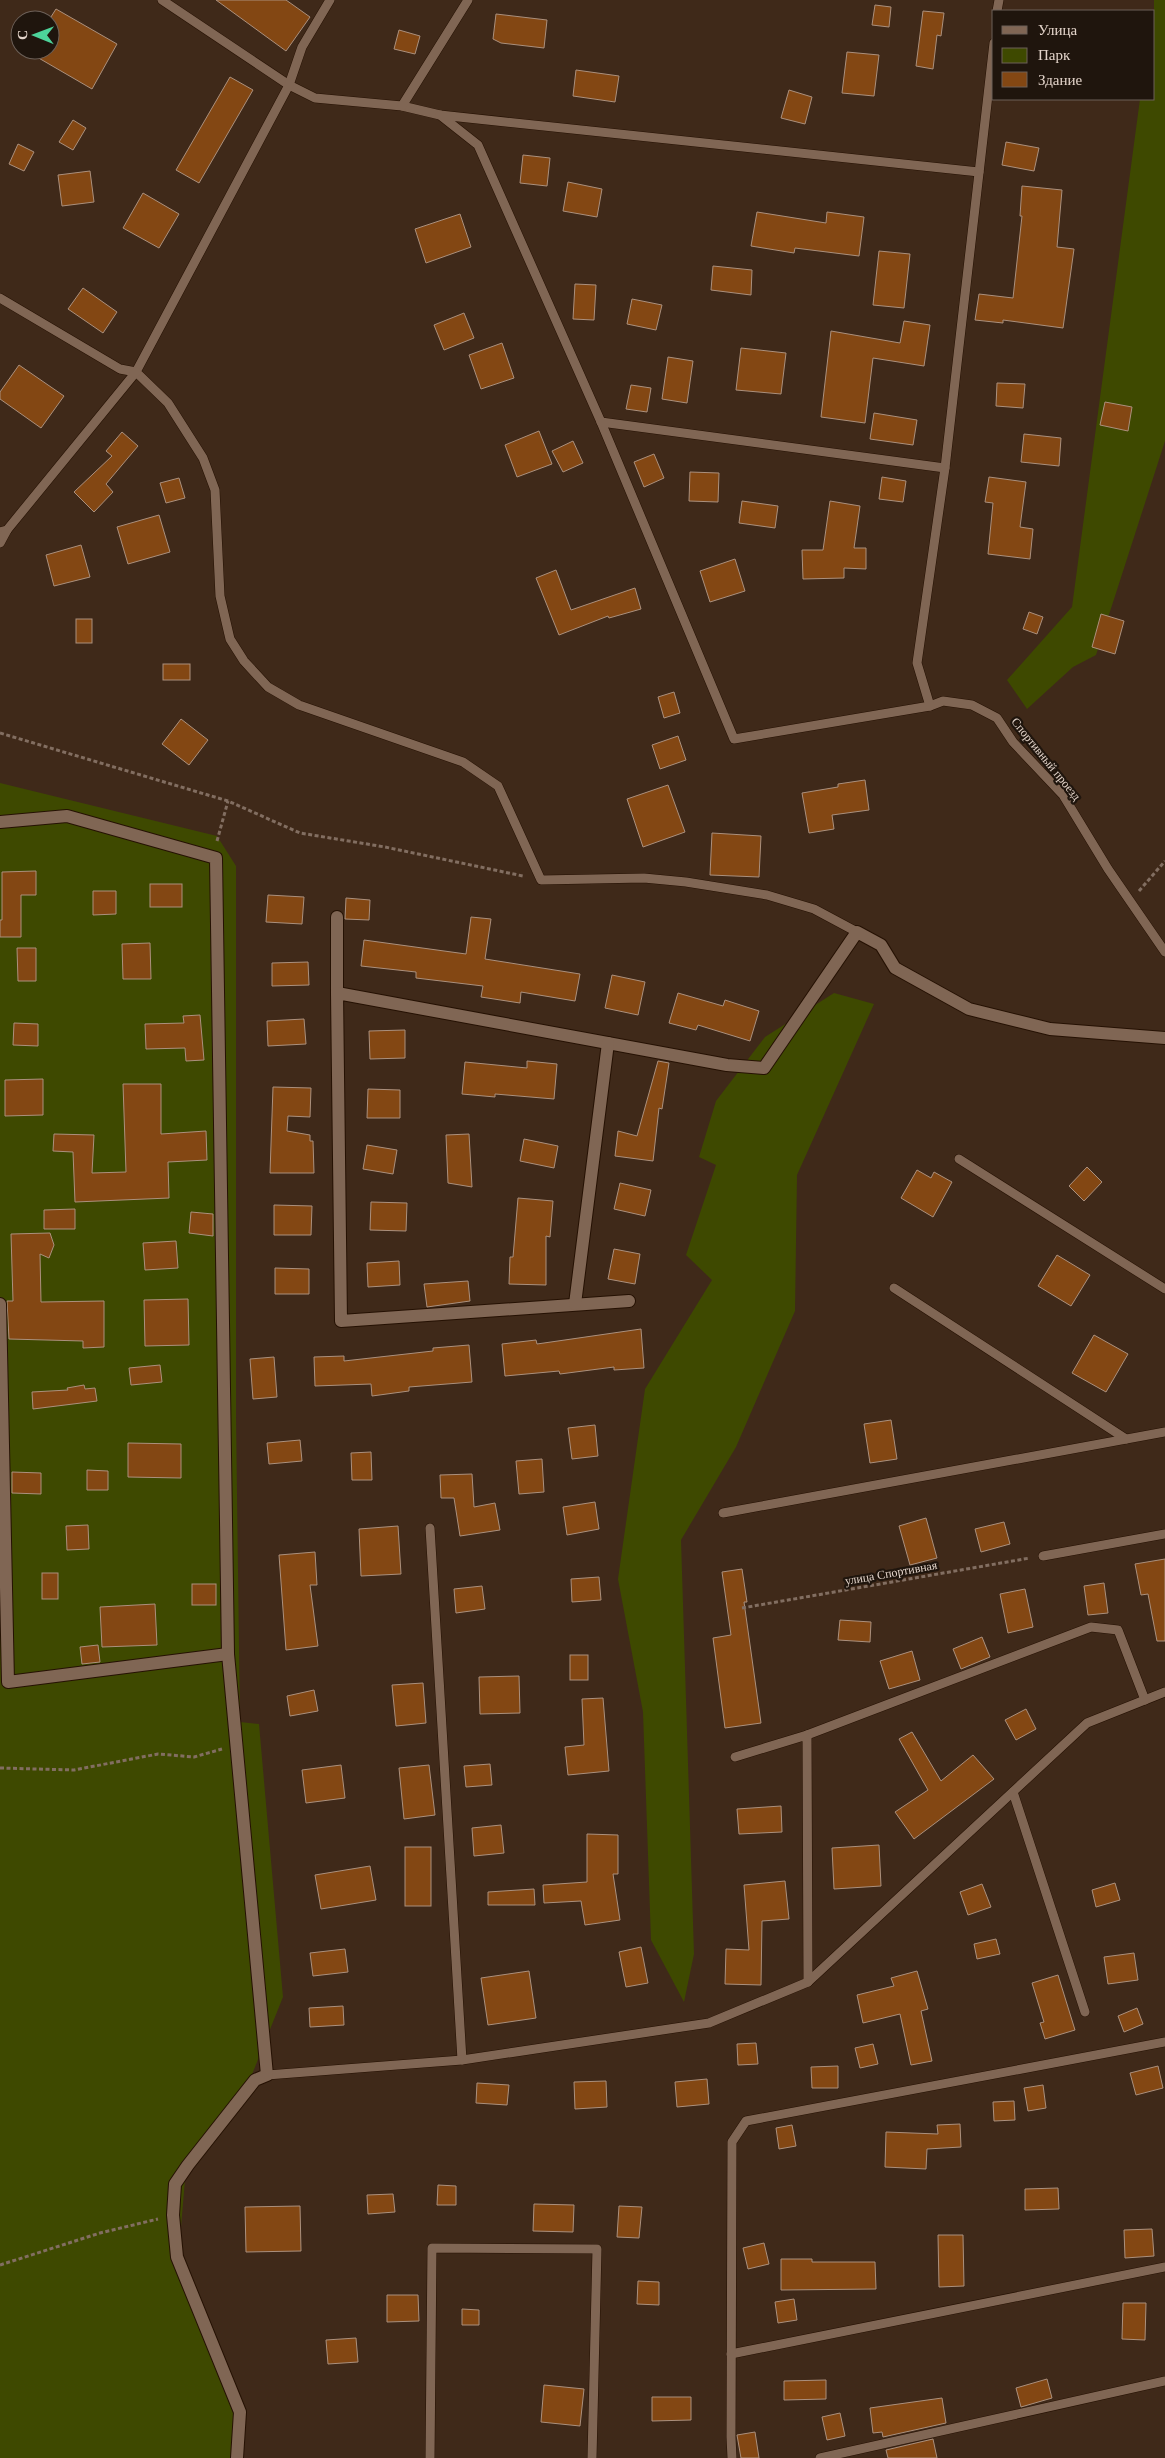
<svg xmlns="http://www.w3.org/2000/svg" width="1165" height="2458" viewBox="0 0 1165 2458" font-family="Georgia,serif">
	<style>
		.green { fill: #3e4900 }
		.building { fill: #834713; stroke: #ab907d }
		.lines { fill: none; stroke-linecap: round; stroke-linejoin: round }
		.lane-casing { stroke: #251103; stroke-width: 10 }
		.street-casing { stroke: #251103; stroke-width: 14 }
		.path { stroke: #826e61; stroke-width: 3; stroke-dasharray: 4 2.5; stroke-linecap: butt }
		.lane { stroke: #806654; stroke-width: 9 }
		.street { stroke: #806654; stroke-width: 12 }
		.labels { text-anchor: middle; dominant-baseline: central; stroke-width: 4.5; stroke-linejoin: round; paint-order: stroke }
		.street-label { font-size: 12px; fill: #e3d4ca; stroke: #1f150d }
	</style>
	<rect width="100%" height="100%" fill="#3f2919"/>
	<!-- green -->
	<g class="green">
		<polygon points="1154,0 1165,0 1165,441 1096,655 1073,667 1027,709 1007,680 1072,607 1140,99 1154,99"/>
		<polygon points="0,783 217,836 236,866 236,1417 240,1722 259,1724 283,1997 251,2077 186,2168 178,2262 233,2411 233,2458 0,2458"/>
		<polygon points="834,993 874,1004 797,1175 795,1311 736,1447 681,1540 694,1954 684,2002 651,1940 643,1712 618,1579 645,1389 712,1280 686,1255 716,1165 699,1157 716,1101 765,1037"/>
	</g>
	<!-- building -->
	<g class="building">
		<polygon points="216,0 286,0 310,17 286,51"/>
		<polygon points="875,5 891,7 889,27 872,25"/>
		<polygon points="56,9 117,44 92,89 30,53 32,50 50,50 49,20"/>
		<polygon points="923,11 944,13 941,36 937,35 933,69 916,66"/>
		<polygon points="496,14 547,20 544,48 501,43 493,39"/>
		<polygon points="399,30 420,36 415,54 394,49"/>
		<polygon points="847,52 879,55 874,96 842,93"/>
		<polygon points="576,70 619,76 615,102 573,96"/>
		<polygon points="230,77 253,90 199,183 176,170"/>
		<polygon points="789,90 812,97 805,124 781,118"/>
		<polygon points="73,120 86,128 73,150 59,142"/>
		<polygon points="1006,142 1039,148 1034,171 1002,165"/>
		<polygon points="18,144 34,152 24,171 9,164"/>
		<polygon points="523,155 550,158 547,186 520,183"/>
		<polygon points="90,171 94,202 62,206 58,175"/>
		<polygon points="568,182 602,189 597,217 563,211"/>
		<polygon points="1022,186 1062,190 1057,247 1074,249 1063,328 1003,320 1003,323 975,320 979,294 1013,298 1022,216 1020,216"/>
		<polygon points="143,193 179,214 159,248 123,228"/>
		<polygon points="757,212 826,223 827,212 864,217 859,256 795,248 794,253 751,246"/>
		<polygon points="460,214 471,247 426,263 415,229"/>
		<polygon points="879,251 910,254 904,308 873,305"/>
		<polygon points="713,266 752,270 751,295 711,290"/>
		<polygon points="575,284 596,285 594,320 573,319"/>
		<polygon points="83,288 117,312 103,333 68,309"/>
		<polygon points="632,299 662,305 656,330 627,324"/>
		<polygon points="464,313 474,338 444,350 434,325"/>
		<polygon points="904,321 930,325 924,366 873,358 865,423 821,417 831,331 900,343"/>
		<polygon points="502,343 514,378 481,389 469,355"/>
		<polygon points="741,348 786,353 781,394 736,390"/>
		<polygon points="668,357 693,361 687,403 662,399"/>
		<polygon points="19,365 64,396 41,428 0,399 0,392"/>
		<polygon points="997,383 1025,384 1023,408 996,406"/>
		<polygon points="631,385 651,388 647,412 626,409"/>
		<polygon points="1105,402 1132,407 1128,431 1100,425"/>
		<polygon points="874,413 917,420 913,445 870,439"/>
		<polygon points="539,431 552,464 517,477 505,445"/>
		<polygon points="122,432 138,446 106,484 113,492 94,512 74,492 112,456 106,451"/>
		<polygon points="1024,434 1061,438 1059,466 1021,462"/>
		<polygon points="573,441 583,463 563,472 552,451"/>
		<polygon points="654,454 664,478 644,487 634,462"/>
		<polygon points="690,472 719,473 718,502 689,501"/>
		<polygon points="882,477 906,481 903,502 879,499"/>
		<polygon points="989,477 1026,482 1020,527 1033,529 1030,559 988,554 993,503 985,502"/>
		<polygon points="179,478 185,498 166,503 160,483"/>
		<polygon points="742,501 778,506 775,528 739,523"/>
		<polygon points="830,501 860,506 854,548 866,548 866,569 844,568 844,578 803,579 802,550 823,550"/>
		<polygon points="159,515 170,552 128,564 117,527"/>
		<polygon points="81,545 90,577 54,586 46,555"/>
		<polygon points="735,559 745,591 710,602 700,571"/>
		<polygon points="556,570 571,610 635,588 641,609 609,618 608,616 559,635 536,578"/>
		<polygon points="1029,612 1043,617 1037,634 1023,629"/>
		<polygon points="1101,614 1124,621 1115,654 1092,647"/>
		<rect x="76" y="619" width="16" height="24"/>
		<rect x="163" y="664" width="27" height="16"/>
		<polygon points="674,692 680,713 664,718 658,697"/>
		<polygon points="181,719 208,740 189,765 162,744"/>
		<polygon points="678,736 686,760 660,769 652,745"/>
		<polygon points="865,780 869,810 832,815 834,829 809,833 802,793 838,787 838,784"/>
		<polygon points="668,785 685,832 643,847 627,799"/>
		<polygon points="712,833 761,836 759,877 710,875"/>
		<polygon points="36,871 36,895 21,895 21,937 0,937 0,920 2,920 2,872"/>
		<rect x="150" y="884" width="32" height="23"/>
		<polygon points="93,891 116,891 116,914 93,915"/>
		<polygon points="268,895 304,897 302,924 266,922"/>
		<polygon points="346,898 370,900 369,920 345,919"/>
		<polygon points="471,917 491,919 485,959 580,974 575,1001 521,992 520,1003 481,997 483,986 416,978 416,972 361,966 364,940 466,954"/>
		<polygon points="150,943 151,979 123,979 122,944"/>
		<polygon points="17,948 36,948 36,981 18,981"/>
		<polygon points="308,962 309,985 272,986 272,963"/>
		<polygon points="612,975 645,982 638,1015 605,1008"/>
		<polygon points="678,993 723,1006 725,1000 759,1011 750,1041 698,1025 696,1030 669,1023"/>
		<polygon points="200,1015 204,1060 186,1061 185,1048 146,1049 145,1024 184,1023 183,1016"/>
		<polygon points="304,1019 306,1044 268,1046 267,1021"/>
		<polygon points="14,1023 38,1024 38,1046 13,1045"/>
		<polygon points="405,1030 405,1058 370,1059 369,1031"/>
		<polygon points="527,1061 557,1064 554,1099 495,1094 495,1097 462,1094 465,1062 527,1068"/>
		<polygon points="658,1061 669,1063 662,1109 659,1108 653,1161 615,1156 618,1131 637,1136"/>
		<polygon points="43,1079 43,1115 5,1116 5,1080"/>
		<polygon points="123,1084 161,1084 161,1134 206,1131 207,1160 168,1162 169,1198 75,1202 73,1152 53,1151 54,1134 94,1135 92,1173 126,1172"/>
		<polygon points="273,1087 311,1088 310,1117 288,1116 287,1131 310,1135 310,1141 313,1141 314,1173 270,1173"/>
		<polygon points="368,1089 400,1090 400,1118 367,1118"/>
		<polygon points="469,1134 472,1187 448,1183 446,1135"/>
		<polygon points="524,1139 558,1146 554,1168 520,1161"/>
		<polygon points="367,1145 397,1150 393,1174 363,1169"/>
		<polygon points="1087,1167 1102,1182 1084,1201 1069,1186"/>
		<polygon points="917,1170 931,1178 934,1172 952,1182 933,1217 901,1198"/>
		<polygon points="620,1183 651,1190 645,1216 614,1209"/>
		<polygon points="518,1198 553,1201 550,1237 546,1236 546,1285 509,1284 510,1257 513,1257"/>
		<polygon points="371,1202 407,1203 406,1231 370,1230"/>
		<polygon points="274,1205 312,1206 311,1235 274,1235"/>
		<polygon points="75,1209 75,1229 44,1229 44,1210"/>
		<polygon points="191,1212 213,1214 213,1236 189,1233"/>
		<polygon points="50,1233 54,1245 49,1258 40,1254 41,1302 104,1301 104,1347 83,1348 83,1341 9,1339 7,1301 13,1301 11,1234"/>
		<polygon points="176,1241 178,1268 145,1270 143,1243"/>
		<polygon points="614,1249 640,1254 635,1284 608,1279"/>
		<polygon points="1057,1255 1090,1275 1071,1306 1038,1286"/>
		<polygon points="399,1261 400,1285 368,1287 367,1263"/>
		<polygon points="275,1268 309,1269 309,1294 275,1294"/>
		<polygon points="468,1281 470,1301 427,1307 424,1284"/>
		<polygon points="188,1299 189,1345 145,1346 144,1300"/>
		<polygon points="641,1329 644,1368 614,1370 614,1367 560,1374 559,1371 505,1376 502,1344 536,1340 537,1344"/>
		<polygon points="1094,1335 1128,1354 1106,1392 1072,1373"/>
		<polygon points="469,1345 472,1382 409,1387 409,1391 372,1396 371,1384 315,1386 314,1357 344,1356 344,1361 433,1351 433,1348"/>
		<polygon points="274,1357 277,1397 253,1399 250,1359"/>
		<polygon points="160,1365 162,1382 131,1385 129,1368"/>
		<polygon points="84,1385 85,1389 95,1388 97,1401 33,1409 32,1392 68,1390 67,1388"/>
		<polygon points="891,1420 897,1459 870,1463 864,1424"/>
		<polygon points="595,1425 598,1456 572,1459 568,1428"/>
		<polygon points="300,1440 302,1461 269,1464 267,1443"/>
		<polygon points="128,1443 181,1444 181,1478 128,1477"/>
		<polygon points="371,1452 372,1480 352,1480 351,1453"/>
		<polygon points="542,1459 544,1492 519,1494 516,1461"/>
		<polygon points="87,1470 108,1471 108,1490 87,1490"/>
		<polygon points="12,1472 41,1473 41,1494 12,1493"/>
		<polygon points="472,1474 474,1507 495,1503 500,1530 460,1536 454,1498 441,1498 440,1475"/>
		<polygon points="595,1502 599,1529 567,1535 563,1507"/>
		<polygon points="926,1518 937,1558 910,1565 899,1526"/>
		<polygon points="1004,1522 1010,1544 981,1552 975,1529"/>
		<polygon points="88,1525 89,1549 67,1550 66,1526"/>
		<polygon points="398,1526 401,1574 361,1576 359,1529"/>
		<polygon points="315,1552 317,1585 310,1585 318,1646 286,1650 279,1555"/>
		<polygon points="1165,1559 1165,1641 1157,1641 1148,1594 1141,1595 1135,1564"/>
		<polygon points="742,1569 747,1602 744,1602 761,1723 725,1728 713,1638 731,1635 722,1572"/>
		<rect x="42" y="1573" width="16" height="26"/>
		<polygon points="599,1577 601,1600 572,1602 571,1579"/>
		<polygon points="1104,1583 1108,1613 1088,1615 1084,1586"/>
		<rect x="192" y="1584" width="24" height="21"/>
		<polygon points="482,1586 485,1609 456,1613 454,1589"/>
		<polygon points="1025,1589 1033,1627 1008,1633 1000,1594"/>
		<polygon points="155,1604 157,1645 102,1647 100,1607"/>
		<polygon points="840,1620 871,1622 870,1642 838,1640"/>
		<polygon points="982,1637 990,1657 961,1669 953,1649"/>
		<polygon points="98,1645 100,1662 82,1664 80,1647"/>
		<polygon points="912,1651 920,1680 889,1689 880,1661"/>
		<rect x="570" y="1655" width="18" height="25"/>
		<polygon points="519,1676 520,1713 480,1714 479,1677"/>
		<polygon points="423,1683 426,1723 396,1726 392,1685"/>
		<polygon points="314,1690 318,1711 290,1716 287,1696"/>
		<polygon points="603,1698 609,1771 568,1775 565,1747 584,1745 582,1699"/>
		<polygon points="1026,1709 1036,1729 1016,1740 1005,1720"/>
		<polygon points="912,1732 941,1781 973,1755 994,1779 914,1839 895,1812 928,1790 899,1739"/>
		<polygon points="490,1764 492,1785 466,1787 464,1766"/>
		<polygon points="341,1765 345,1798 306,1803 302,1770"/>
		<polygon points="429,1765 435,1815 404,1819 399,1768"/>
		<polygon points="781,1806 782,1832 739,1834 737,1809"/>
		<polygon points="501,1825 504,1853 474,1856 472,1828"/>
		<polygon points="587,1834 618,1835 618,1874 613,1874 620,1920 585,1925 581,1901 544,1903 543,1885 587,1882"/>
		<polygon points="879,1845 881,1886 834,1889 832,1848"/>
		<rect x="405" y="1847" width="26" height="59"/>
		<polygon points="370,1866 376,1900 321,1909 315,1875"/>
		<polygon points="785,1881 789,1919 762,1921 761,1985 725,1984 726,1949 749,1950 744,1885"/>
		<polygon points="1115,1883 1120,1900 1096,1907 1092,1890"/>
		<polygon points="982,1884 991,1907 968,1915 960,1892"/>
		<polygon points="534,1889 535,1905 488,1905 488,1892"/>
		<polygon points="996,1939 1000,1954 977,1959 974,1944"/>
		<polygon points="641,1947 648,1983 626,1987 619,1952"/>
		<polygon points="345,1949 348,1972 313,1976 310,1953"/>
		<polygon points="1134,1953 1138,1980 1108,1984 1104,1957"/>
		<polygon points="529,1971 536,2018 488,2025 481,1978"/>
		<polygon points="917,1971 928,2009 921,2011 932,2061 911,2065 900,2014 863,2023 857,1995 894,1986 891,1978"/>
		<polygon points="1058,1975 1075,2030 1045,2039 1040,2023 1044,2022 1032,1983"/>
		<polygon points="343,2006 344,2025 310,2027 309,2008"/>
		<polygon points="1137,2008 1143,2024 1124,2032 1118,2016"/>
		<polygon points="756,2043 758,2064 738,2065 737,2044"/>
		<polygon points="873,2044 878,2064 860,2068 855,2048"/>
		<polygon points="838,2066 838,2088 812,2088 811,2067"/>
		<polygon points="1158,2066 1163,2088 1136,2095 1130,2073"/>
		<polygon points="707,2079 709,2104 677,2107 675,2082"/>
		<polygon points="606,2081 607,2107 575,2109 574,2082"/>
		<polygon points="477,2083 509,2085 507,2105 476,2103"/>
		<polygon points="1043,2085 1046,2108 1028,2111 1024,2088"/>
		<polygon points="1014,2101 1015,2120 994,2121 993,2102"/>
		<polygon points="960,2124 961,2147 927,2149 926,2169 885,2167 886,2132 938,2134 937,2125"/>
		<polygon points="792,2125 796,2146 779,2149 776,2128"/>
		<polygon points="438,2185 456,2186 456,2205 437,2205"/>
		<polygon points="1058,2188 1059,2209 1025,2210 1025,2189"/>
		<polygon points="393,2194 395,2212 368,2214 367,2195"/>
		<polygon points="534,2204 574,2205 573,2232 533,2231"/>
		<polygon points="300,2206 301,2251 246,2252 245,2207"/>
		<polygon points="619,2206 642,2207 639,2238 617,2237"/>
		<polygon points="1152,2229 1154,2256 1125,2258 1124,2230"/>
		<polygon points="938,2235 963,2235 964,2286 939,2287"/>
		<polygon points="764,2243 769,2264 748,2269 743,2248"/>
		<polygon points="781,2259 812,2259 812,2262 875,2262 876,2289 781,2290"/>
		<polygon points="638,2281 659,2282 659,2305 637,2304"/>
		<polygon points="387,2295 418,2295 419,2321 387,2322"/>
		<polygon points="794,2299 797,2320 778,2323 775,2302"/>
		<polygon points="1123,2303 1146,2303 1145,2340 1122,2339"/>
		<polygon points="462,2309 479,2310 479,2325 462,2325"/>
		<polygon points="356,2338 358,2362 328,2364 326,2340"/>
		<polygon points="1047,2379 1052,2398 1021,2407 1016,2388"/>
		<polygon points="826,2380 826,2399 784,2400 784,2381"/>
		<polygon points="544,2385 584,2389 580,2426 541,2422"/>
		<polygon points="652,2397 691,2397 691,2420 652,2421"/>
		<polygon points="942,2398 946,2423 883,2437 882,2432 873,2433 870,2408"/>
		<polygon points="840,2413 845,2436 827,2440 822,2417"/>
		<polygon points="755,2432 759,2458 741,2458 737,2435"/>
		<polygon points="933,2439 937,2458 888,2458 886,2450"/>
	</g>
	<g class="lines">
		<!-- lane casing -->
		<g class="lane-casing">
			<g id="lane">
				<polyline points="162,0 289,85 315,98 402,106 440,115 478,145 601,422 734,739 930,706 943,701 972,705 997,718 1013,742 1063,795 1108,869 1165,952"/>
				<polyline points="330,0 302,47 289,85 136,372 168,403 203,458 215,490 220,596 230,639 244,661 268,687 299,705 463,762 498,786 541,880 644,878 686,882 767,895 814,909 857,932"/>
				<polyline points="997,11 999,0"/>
				<polyline points="402,106 468,0"/>
				<polyline points="440,115 979,172"/>
				<polyline points="0,298 120,369 136,372"/>
				<polyline points="601,422 945,468"/>
				<polyline points="0,532 7,530 136,372"/>
				<polyline points="0,543 7,530"/>
				<polyline points="930,706 917,663 945,468 994,43"/>
				<polyline points="959,1159 1165,1289"/>
				<polyline points="894,1288 1126,1439"/>
				<polyline points="723,1513 1165,1432"/>
				<polyline points="430,1528 462,2060"/>
				<polyline points="1043,1556 1165,1534"/>
				<polyline points="807,1735 1091,1627 1118,1630 1145,1700"/>
				<polyline points="735,1757 807,1735 808,1982"/>
				<polyline points="1013,1792 1085,2012"/>
				<polyline points="267,2075 462,2060 709,2023 808,1982 1087,1723 1165,1692"/>
				<polyline points="731,2354 1165,2267"/>
				<polyline points="430,2458 432,2248 597,2249 592,2458"/>
				<polyline points="732,2458 731,2437 732,2142 746,2121 1165,2042"/>
				<polyline points="820,2458 1165,2381"/>
			</g>
		</g>
		<!-- street casing -->
		<g class="street-casing">
			<g id="street">
				<polyline points="0,822 67,816 216,858 228,1654 267,2075 255,2080 188,2165 175,2184 173,2215 177,2257 240,2412 237,2458"/>
				<polyline points="337,917 337,993"/>
				<polyline points="629,1301 341,1321 337,993 727,1065 764,1068 857,932 881,945 895,968 969,1009 1050,1029 1165,1038"/>
				<polyline points="0,1304 8,1682 228,1654"/>
				<polyline points="575,1304 608,1043"/>
			</g>
		</g>
		<!-- path -->
		<g class="path">
			<polyline points="0,733 228,801 300,833 385,847 523,876"/>
			<polyline points="217,841 228,801"/>
			<polyline points="1139,891 1165,861"/>
			<polyline points="742,1608 1030,1558"/>
			<polyline points="0,1768 74,1770 158,1754 194,1757 222,1749"/>
			<polyline points="0,2265 100,2233 158,2219"/>
		</g>
		<!-- lane -->
		<use href="#lane" class="lane"/>
		<!-- street -->
		<use href="#street" class="street"/>
	</g>
	<g class="labels">
		<!-- street labels -->
		<g class="street-label">
			<text transform="translate(1046 759) rotate(51)">Спортивный проезд</text>
			<text transform="translate(891 1573) rotate(-10)">улица Спортивная</text>
		</g>
	</g>
	<!-- legend -->
	<rect x="992" y="10" width="162" height="90" fill="#1f150d" stroke="#6d6159"/>
	<rect x="1002" y="26" width="25" height="8" fill="#806654" stroke="#6d6159"/>
	<text x="1038" y="35" font-size="15" fill="#e3d4ca">Улица</text>
	<rect x="1002" y="48" width="25" height="15" fill="#3e4900" stroke="#6d6159"/>
	<text x="1038" y="60" font-size="15" fill="#e3d4ca">Парк</text>
	<rect x="1002" y="72" width="25" height="15" fill="#834713" stroke="#6d6159"/>
	<text x="1038" y="85" font-size="15" fill="#e3d4ca">Здание</text>
	<!-- north arrow -->
	<g transform="translate(35 35) rotate(271)"><circle r="24" fill="#1f150d" stroke="#6d6159"/>
	<path d="M0-4L9 19L0 12L-9 19Z" fill="#4dd39a"/>
	<text y="-8" font-size="14" font-weight="bold" text-anchor="middle" fill="#e3d4ca">С</text>
	</g>
</svg>
